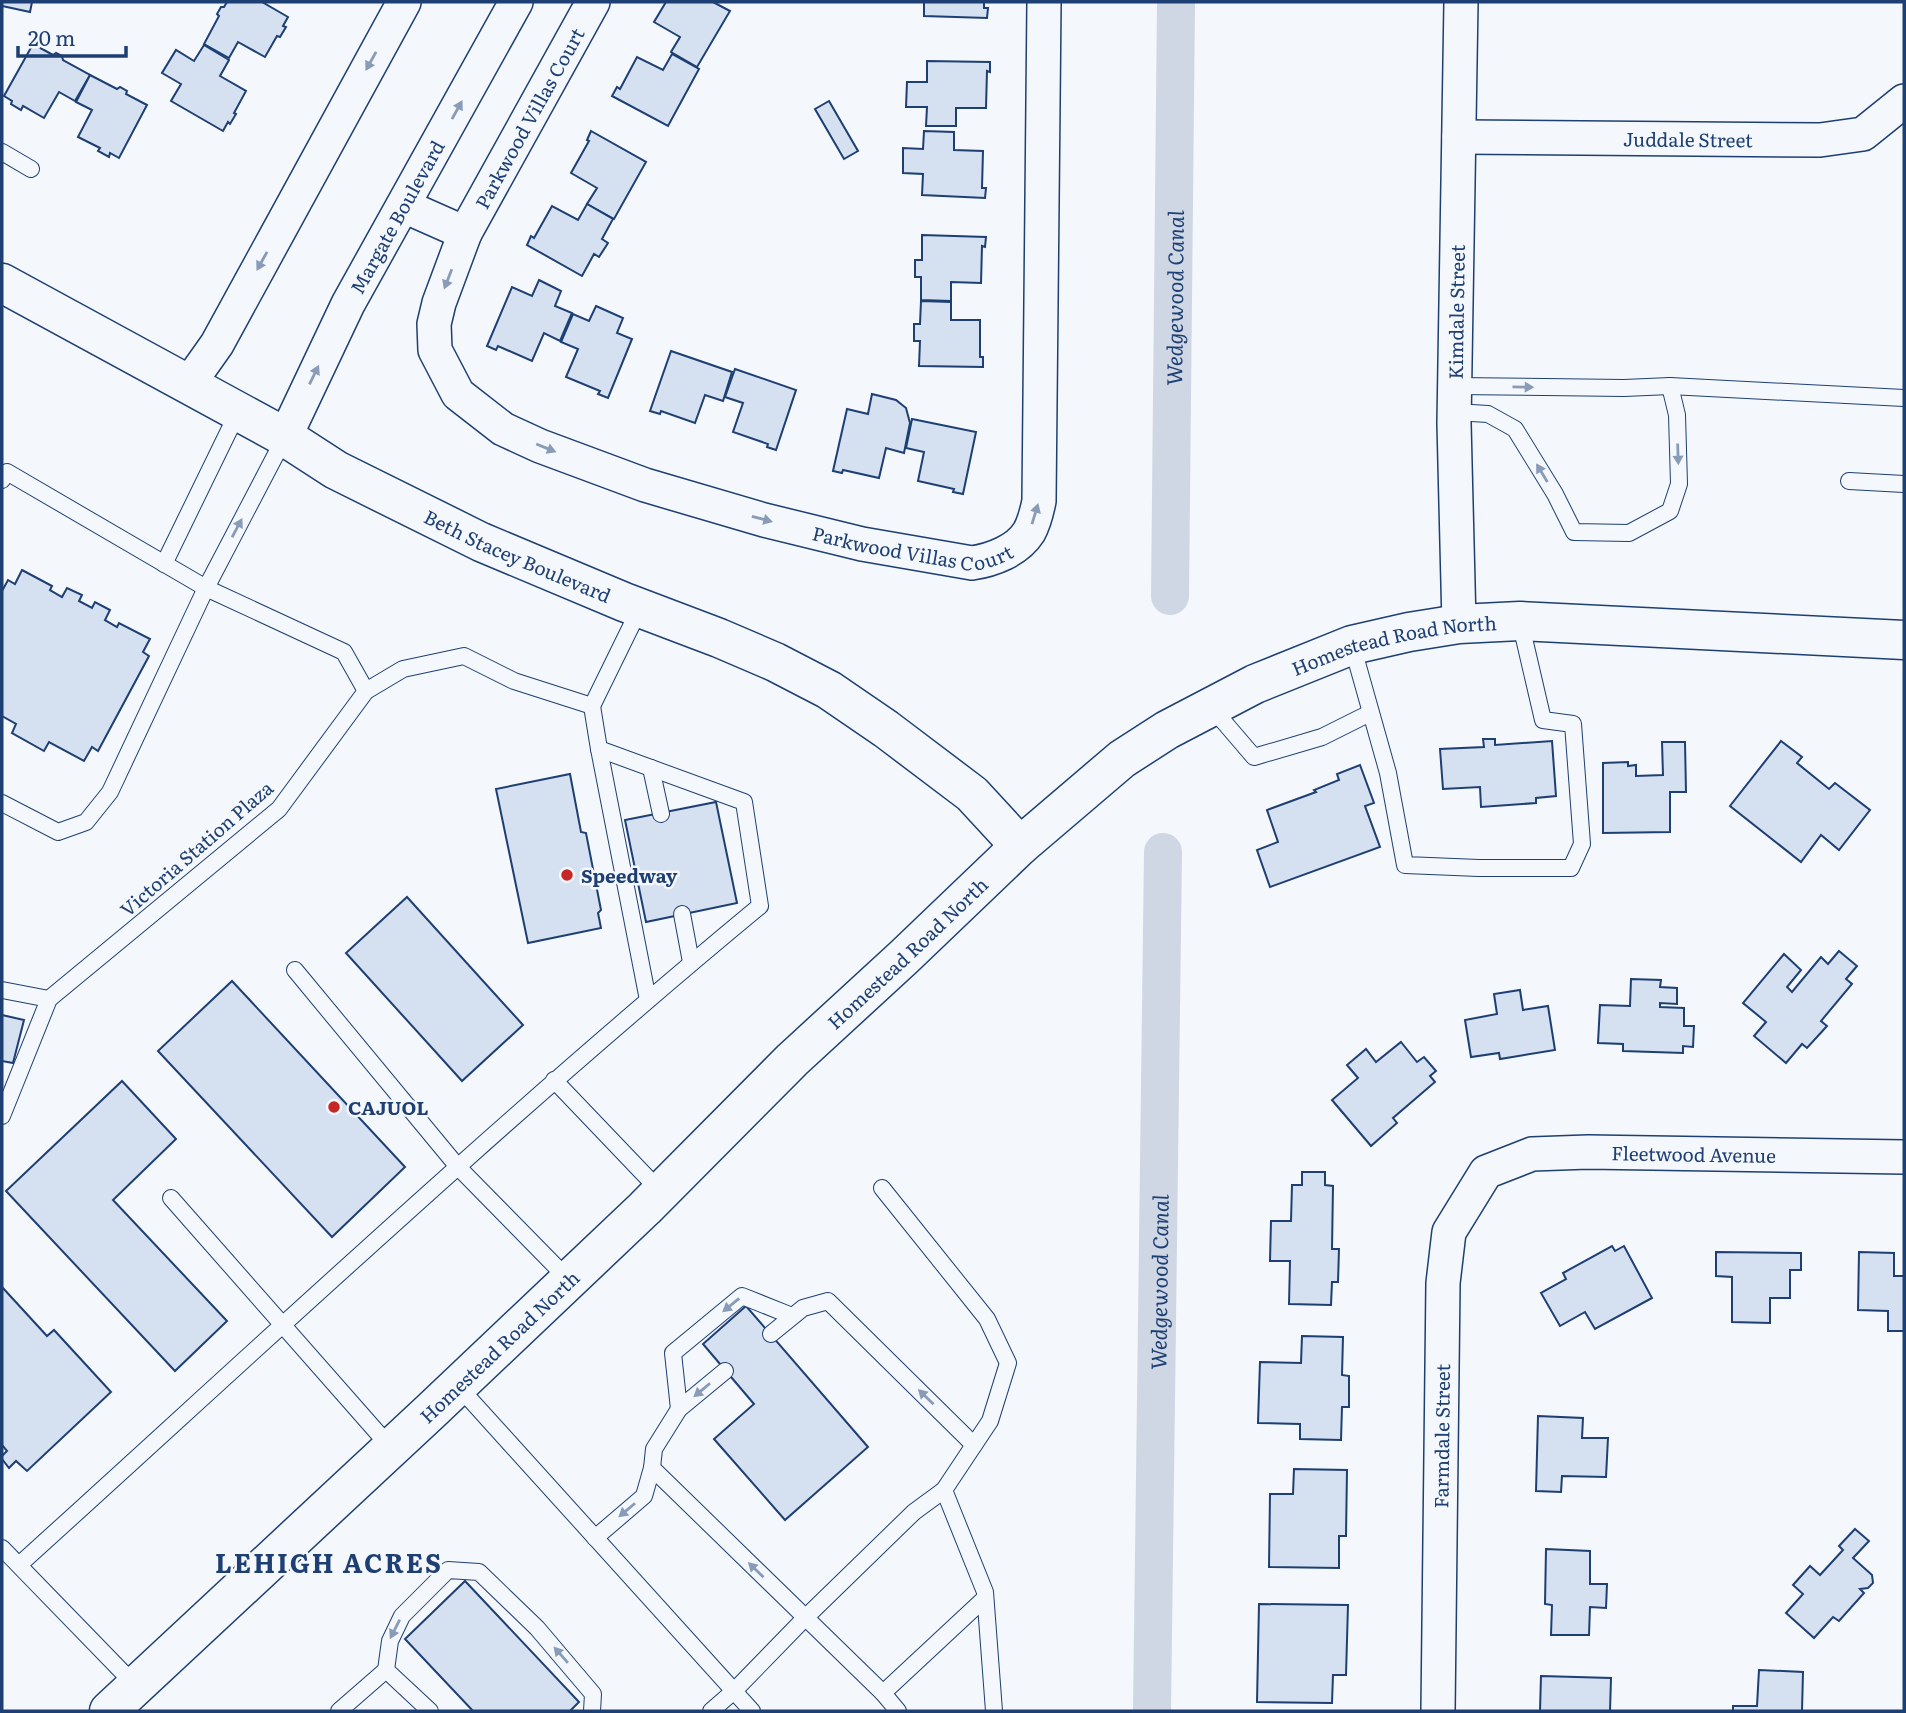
<svg xmlns="http://www.w3.org/2000/svg" width="1906" height="1713" viewBox="0 0 1906 1713" font-family="Literata,serif">
	<style>
		.lines { fill: none; stroke-linecap: round; stroke-linejoin: round }
		.canal { stroke: #cfd7e4; stroke-width: 38 }
		.building { fill: #d5e0f0; stroke: #1d3f73; stroke-width: 2 }
		.lane-casing { stroke: #1d3f73; stroke-width: 18 }
		.street-casing { stroke: #1d3f73; stroke-width: 36 }
		.secondary-casing { stroke: #1d3f73; stroke-width: 41 }
		.lane { stroke: #f4f7fb; stroke-width: 16 }
		.street { stroke: #f4f7fb; stroke-width: 33 }
		.secondary { stroke: #f4f7fb; stroke-width: 38 }
		.oneway { fill: #889bb7 }
		.poi-dot { fill: #c62828; stroke: #f4f7fb; stroke-width: 2.5 }
		.labels { text-anchor: middle; dominant-baseline: central; stroke-width: 5; stroke-linejoin: round; paint-order: stroke }
		.street-label { font-size: 19px; fill: #1d3f73; stroke: #f4f7fb }
		.poi-label { font-size: 19px; font-weight: bold; fill: #1d3f73; stroke: #f4f7fb; text-anchor: start }
		.water-label { font-size: 21px; font-style: italic; fill: #1d3f73; stroke: #f4f7fb }
		.district-label { font-size: 26px; font-weight: bold; letter-spacing: 2px; fill: #1d3f73; stroke: #f4f7fb }
	</style>
	<rect width="100%" height="100%" fill="#f4f7fb"/>
	<g class="lines">
		<!-- canal -->
		<g class="canal">
			<path id="s1" d="M1170,596L1176,2"/>
			<path id="s2" d="M1152,1711L1163,852"/>
		</g>
	</g>
	<!-- building -->
	<g class="building">
		<polygon points="2,2 32,2 30,12 2,6"/>
		<polygon points="227,2 262,2 288,17 283,26 286,27 280,37 277,36 265,57 238,42 229,58 204,44 219,16 217,14 221,7 224,7"/>
		<polygon points="666,2 713,2 730,11 697,67 671,52 680,37 654,22"/>
		<polygon points="924,2 984,2 984,8 988,8 987,18 924,16"/>
		<polygon points="33,44 53,55 56,53 62,56 63,60 90,75 75,101 59,92 44,118 23,106 21,110 11,104 12,101 4,96"/>
		<polygon points="204,45 229,60 220,76 246,91 234,113 236,114 230,124 228,122 223,131 171,101 181,84 162,73 176,50 194,61"/>
		<polygon points="672,54 699,69 668,126 612,96 617,87 620,89 637,57 663,70"/>
		<polygon points="927,61 990,62 990,72 987,71 986,108 956,108 956,126 926,126 927,107 906,107 907,82 927,82"/>
		<polygon points="90,75 117,89 120,87 127,91 126,94 147,105 119,158 110,153 109,157 98,151 100,148 78,137 92,110 76,102"/>
		<polygon points="829,101 858,151 844,159 815,109"/>
		<polygon points="591,131 646,162 614,219 587,204 597,188 571,173 589,141 587,140"/>
		<polygon points="924,131 954,132 954,150 983,151 982,188 986,188 985,198 922,195 923,174 903,173 903,148 923,149"/>
		<polygon points="587,204 613,219 602,239 608,243 599,257 594,254 582,276 527,245 531,236 534,238 552,206 578,220"/>
		<polygon points="922,235 986,237 985,247 982,246 981,283 951,282 951,301 921,300 921,277 915,277 915,260 922,260"/>
		<polygon points="539,280 561,291 555,306 572,313 560,341 544,333 532,361 498,346 496,350 487,346 512,287 532,296"/>
		<polygon points="921,301 951,302 951,320 980,320 980,357 983,357 983,367 919,366 920,341 914,341 914,324 920,324"/>
		<polygon points="596,306 623,318 617,333 632,339 608,398 598,394 600,391 566,377 578,349 561,342 573,314 589,321"/>
		<polygon points="671,351 732,372 723,401 705,395 695,423 661,411 660,414 650,411"/>
		<polygon points="735,369 796,390 776,450 767,447 768,444 733,432 743,403 725,397"/>
		<polygon points="872,394 896,400 906,408 910,423 904,453 886,448 879,478 843,470 842,473 833,471 847,409 868,414"/>
		<polygon points="912,419 976,432 963,494 953,492 954,489 918,481 924,452 906,448"/>
		<polygon points="22,570 52,586 50,590 62,597 67,588 82,595 79,601 92,608 95,602 110,610 105,620 117,627 119,623 150,639 143,652 149,656 98,751 92,747 84,761 49,742 44,751 12,733 16,724 2,716 2,591 8,580 15,584"/>
		<polygon points="1483,739 1495,739 1495,745 1552,741 1556,796 1536,798 1536,803 1481,807 1480,787 1443,789 1440,749 1484,747"/>
		<polygon points="1781,741 1802,757 1797,763 1829,789 1835,783 1870,810 1839,850 1821,835 1801,862 1730,806"/>
		<polygon points="1662,742 1685,742 1686,792 1670,792 1670,832 1603,833 1603,763 1628,762 1628,766 1636,765 1636,776 1663,775"/>
		<polygon points="1360,765 1374,803 1365,806 1380,847 1270,887 1257,850 1278,842 1267,810 1316,792 1314,790 1339,780 1337,774"/>
		<polygon points="570,774 581,832 586,833 601,910 598,913 601,928 528,943 496,789"/>
		<polygon points="716,802 737,903 646,922 625,820"/>
		<polygon points="407,897 523,1025 462,1081 346,953"/>
		<polygon points="1839,951 1857,966 1846,979 1852,984 1821,1021 1827,1026 1807,1048 1802,1044 1786,1063 1754,1036 1766,1022 1743,1003 1784,954 1801,970 1787,987 1792,992 1821,957 1828,964"/>
		<polygon points="1631,979 1661,980 1660,987 1677,988 1677,1004 1660,1003 1660,1007 1684,1008 1684,1026 1694,1026 1693,1047 1683,1046 1683,1053 1623,1051 1623,1044 1598,1043 1600,1005 1630,1006"/>
		<polygon points="232,981 405,1167 332,1237 158,1051"/>
		<polygon points="1520,990 1523,1010 1548,1006 1555,1050 1500,1059 1499,1053 1471,1057 1465,1020 1497,1014 1494,994"/>
		<polygon points="2,1015 24,1020 13,1063 2,1061"/>
		<polygon points="1401,1042 1417,1062 1424,1057 1436,1071 1430,1076 1435,1082 1393,1118 1397,1123 1371,1146 1332,1100 1358,1078 1347,1065 1366,1049 1376,1062"/>
		<polygon points="122,1081 176,1139 113,1200 227,1321 175,1371 6,1191"/>
		<polygon points="1302,1172 1325,1172 1325,1185 1333,1186 1332,1249 1339,1249 1338,1282 1332,1282 1331,1305 1289,1304 1290,1261 1270,1261 1271,1221 1291,1221 1292,1185 1302,1185"/>
		<polygon points="1612,1246 1615,1251 1624,1246 1652,1298 1595,1329 1585,1312 1560,1326 1541,1293 1566,1279 1563,1273"/>
		<polygon points="1716,1252 1801,1253 1801,1270 1790,1270 1790,1298 1770,1298 1770,1323 1732,1322 1732,1277 1716,1276"/>
		<polygon points="1859,1252 1894,1253 1894,1276 1904,1276 1904,1331 1888,1331 1888,1311 1858,1310"/>
		<polygon points="2,1287 47,1336 54,1330 111,1392 27,1471 16,1461 9,1468 2,1459 2,1456 7,1451 2,1445"/>
		<polygon points="746,1306 868,1447 785,1520 714,1439 754,1404 703,1344"/>
		<polygon points="1302,1336 1343,1337 1342,1375 1349,1376 1349,1407 1342,1407 1341,1440 1300,1439 1300,1424 1258,1423 1260,1362 1301,1363"/>
		<polygon points="1538,1416 1583,1418 1582,1438 1608,1438 1606,1477 1562,1476 1561,1492 1536,1491"/>
		<polygon points="1294,1469 1347,1470 1346,1536 1339,1536 1339,1568 1269,1567 1270,1494 1293,1494"/>
		<polygon points="1855,1529 1869,1541 1853,1558 1872,1575 1873,1583 1868,1588 1860,1589 1864,1593 1839,1621 1833,1617 1814,1638 1786,1613 1803,1594 1793,1585 1810,1566 1820,1575 1843,1550 1839,1546"/>
		<polygon points="1546,1549 1590,1551 1590,1584 1607,1584 1606,1608 1590,1607 1589,1635 1551,1635 1552,1605 1545,1604"/>
		<polygon points="465,1581 579,1702 570,1711 473,1711 405,1639"/>
		<polygon points="1259,1604 1348,1605 1346,1675 1333,1675 1332,1703 1257,1702"/>
		<polygon points="1759,1670 1803,1672 1802,1711 1733,1711 1733,1706 1757,1706"/>
		<polygon points="1541,1676 1611,1678 1610,1711 1540,1711"/>
	</g>
	<g class="lines">
		<!-- lane casing -->
		<g class="lane-casing">
			<g id="lane">
				<polyline points="2,152 31,169"/>
				<polyline points="1455,386 1624,388 1670,386 1904,398"/>
				<polyline points="1455,412 1488,414 1515,429 1555,494 1574,532 1629,533 1670,511 1679,484 1677,415 1670,386"/>
				<polyline points="2,480 7,472 206,588 344,652 366,691"/>
				<polyline points="1849,481 1904,484"/>
				<polyline points="164,564 238,412"/>
				<polyline points="1352,645 1388,773 1405,865 1479,868 1571,868 1582,844 1573,724 1543,720 1520,621"/>
				<polyline points="1212,708 1254,757 1322,737 1370,713"/>
				<polyline points="599,749 648,1000"/>
				<polyline points="651,768 661,814"/>
				<polyline points="2,803 58,832 86,822 110,792 206,588 285,437"/>
				<polyline points="682,914 691,962"/>
				<polyline points="295,970 458,1167 569,1280"/>
				<polyline points="2,990 49,999"/>
				<polyline points="554,1080 661,1192"/>
				<polyline points="2,1116 49,999 279,809 366,691 403,669 464,656 514,681 592,706 640,608"/>
				<polyline points="882,1188 987,1319 1008,1363 990,1421 944,1490"/>
				<polyline points="171,1198 391,1448"/>
				<polyline points="771,1334 803,1308 828,1301 974,1445"/>
				<polyline points="458,1386 752,1711"/>
				<polyline points="679,1409 673,1353 742,1296 792,1316"/>
				<polyline points="652,1468 883,1693 985,1598"/>
				<polyline points="595,1538 644,1496 652,1468 654,1449 679,1409 725,1371"/>
				<polyline points="2,1548 136,1686"/>
				<path d="M19,1565C264,1343 505,1117 760,906L744,802L599,749L592,706"/>
				<polyline points="386,1670 430,1711"/>
				<polyline points="883,1693 898,1711"/>
				<polyline points="339,1711 386,1670 390,1641 402,1616 448,1570 479,1572 537,1628 593,1694 592,1711"/>
				<polyline points="711,1711 734,1691 805,1618 914,1512 944,1490 985,1592 994,1711"/>
			</g>
		</g>
		<!-- street casing -->
		<g class="street-casing">
			<g id="street">
				<path id="s3" d="M593,2L465,233L439,303L434,324L435,350L458,394L503,429L540,446L645,485L764,520L862,544L972,563C992,560 1017,551 1029,532C1034,523 1037,511 1039,501L1044,2"/>
				<path id="s4" d="M1459,137L1820,140L1863,134L1904,101"/>
				<polyline points="404,206 465,233"/>
				<polyline points="188,385 217,344 404,2"/>
				<path id="s5" d="M285,437L348,304L516,2"/>
				<path id="s6" d="M1459,624L1454,423L1461,2"/>
				<path id="s7" d="M1438,1711L1443,1283L1449,1232L1486,1172L1532,1154L1588,1152L1904,1157"/>
			</g>
		</g>
		<!-- secondary casing -->
		<g class="secondary-casing">
			<g id="secondary">
				<path id="s8" d="M2,283L285,437L336,470L481,542L624,602L719,638L775,662L829,690L886,729L972,794L1020,846"/>
				<path id="s9" d="M109,1711L431,1411L645,1208L792,1060L904,957L1020,846L1122,759L1167,730L1255,684L1352,645L1409,632L1459,624L1520,621L1904,640"/>
			</g>
		</g>
		<!-- lane -->
		<use href="#lane" class="lane"/>
		<!-- street -->
		<use href="#street" class="street"/>
		<!-- secondary -->
		<use href="#secondary" class="secondary"/>
	</g>
	<!-- one-way arrows -->
	<defs><path id="oneway-solid" d="M-6-.8H1V-3.2L6.5 0L1 3.2V.8H-6Z" transform="scale(1.75)"/></defs>
	<g class="oneway">
		<use href="#oneway-solid" transform="translate(371 61) rotate(119)"/>
		<use href="#oneway-solid" transform="translate(457 110) rotate(-61)"/>
		<use href="#oneway-solid" transform="translate(262 261) rotate(119)"/>
		<use href="#oneway-solid" transform="translate(448 279) rotate(111)"/>
		<use href="#oneway-solid" transform="translate(314 375) rotate(-64)"/>
		<use href="#oneway-solid" transform="translate(1523 387) rotate(1)"/>
		<use href="#oneway-solid" transform="translate(546 448) rotate(22)"/>
		<use href="#oneway-solid" transform="translate(1678 454) rotate(88)"/>
		<use href="#oneway-solid" transform="translate(1542 473) rotate(-121)"/>
		<use href="#oneway-solid" transform="translate(1035 514) rotate(-73)"/>
		<use href="#oneway-solid" transform="translate(762 519) rotate(15)"/>
		<use href="#oneway-solid" transform="translate(237 528) rotate(-62)"/>
		<use href="#oneway-solid" transform="translate(731 1305) rotate(141)"/>
		<use href="#oneway-solid" transform="translate(702 1390) rotate(140)"/>
		<use href="#oneway-solid" transform="translate(926 1397) rotate(-136)"/>
		<use href="#oneway-solid" transform="translate(627 1510) rotate(140)"/>
		<use href="#oneway-solid" transform="translate(756 1570) rotate(-136)"/>
		<use href="#oneway-solid" transform="translate(395 1629) rotate(117)"/>
		<use href="#oneway-solid" transform="translate(561 1655) rotate(-131)"/>
	</g>
	<!-- markers -->
	<g class="poi-dot">
		<circle cx="567" cy="875" r="7"/>
		<circle cx="334" cy="1107" r="7"/>
	</g>
	<g class="labels">
		<!-- street labels -->
		<g class="street-label">
			<text transform="translate(529 118) rotate(-61)">Parkwood Villas Court</text>
			<text stroke="none"><textPath href="#s4" startOffset="229">Juddale Street</textPath></text>
			<text stroke="none"><textPath href="#s5" startOffset="247">Margate Boulevard</textPath></text>
			<text stroke="none"><textPath href="#s6" startOffset="312">Kimdale Street</textPath></text>
			<text stroke="none"><textPath href="#s3" startOffset="922">Parkwood Villas Court</textPath></text>
			<text stroke="none"><textPath href="#s8" startOffset="584">Beth Stacey Boulevard</textPath></text>
			<text stroke="none"><textPath href="#s9" startOffset="1689">Homestead Road North</textPath></text>
			<text transform="translate(196 848) rotate(-41)">Victoria Station Plaza</text>
			<text stroke="none"><textPath href="#s9" startOffset="1101">Homestead Road North</textPath></text>
			<text stroke="none"><textPath href="#s7" startOffset="761">Fleetwood Avenue</textPath></text>
			<text stroke="none"><textPath href="#s9" startOffset="534">Homestead Road North</textPath></text>
			<text stroke="none"><textPath href="#s7" startOffset="275">Farmdale Street</textPath></text>
		</g>
		<!-- poi labels -->
		<g class="poi-label">
			<text x="581" y="875">Speedway</text>
			<text x="348" y="1107">CAJUOL</text>
		</g>
		<!-- water labels -->
		<g class="water-label">
			<text stroke="none"><textPath href="#s1" startOffset="298">Wedgewood Canal</textPath></text>
			<text stroke="none"><textPath href="#s2" startOffset="429">Wedgewood Canal</textPath></text>
		</g>
		<!-- district labels -->
		<g class="district-label">
			<text x="329" y="1561">LEHIGH ACRES</text>
		</g>
	</g>
	<!-- border -->
	<rect width="1906" height="1713" fill="none" stroke="#1d3f73" stroke-width="7"/>
	<!-- scale -->
	<path d="M18 46v10h108v-10" fill="none" stroke="#1d3f73" stroke-width="3.5"/>
	<text x="28" y="46" font-size="21" fill="#1d3f73" stroke="#f4f7fb" stroke-width="5" paint-order="stroke">20 m</text>
</svg>
